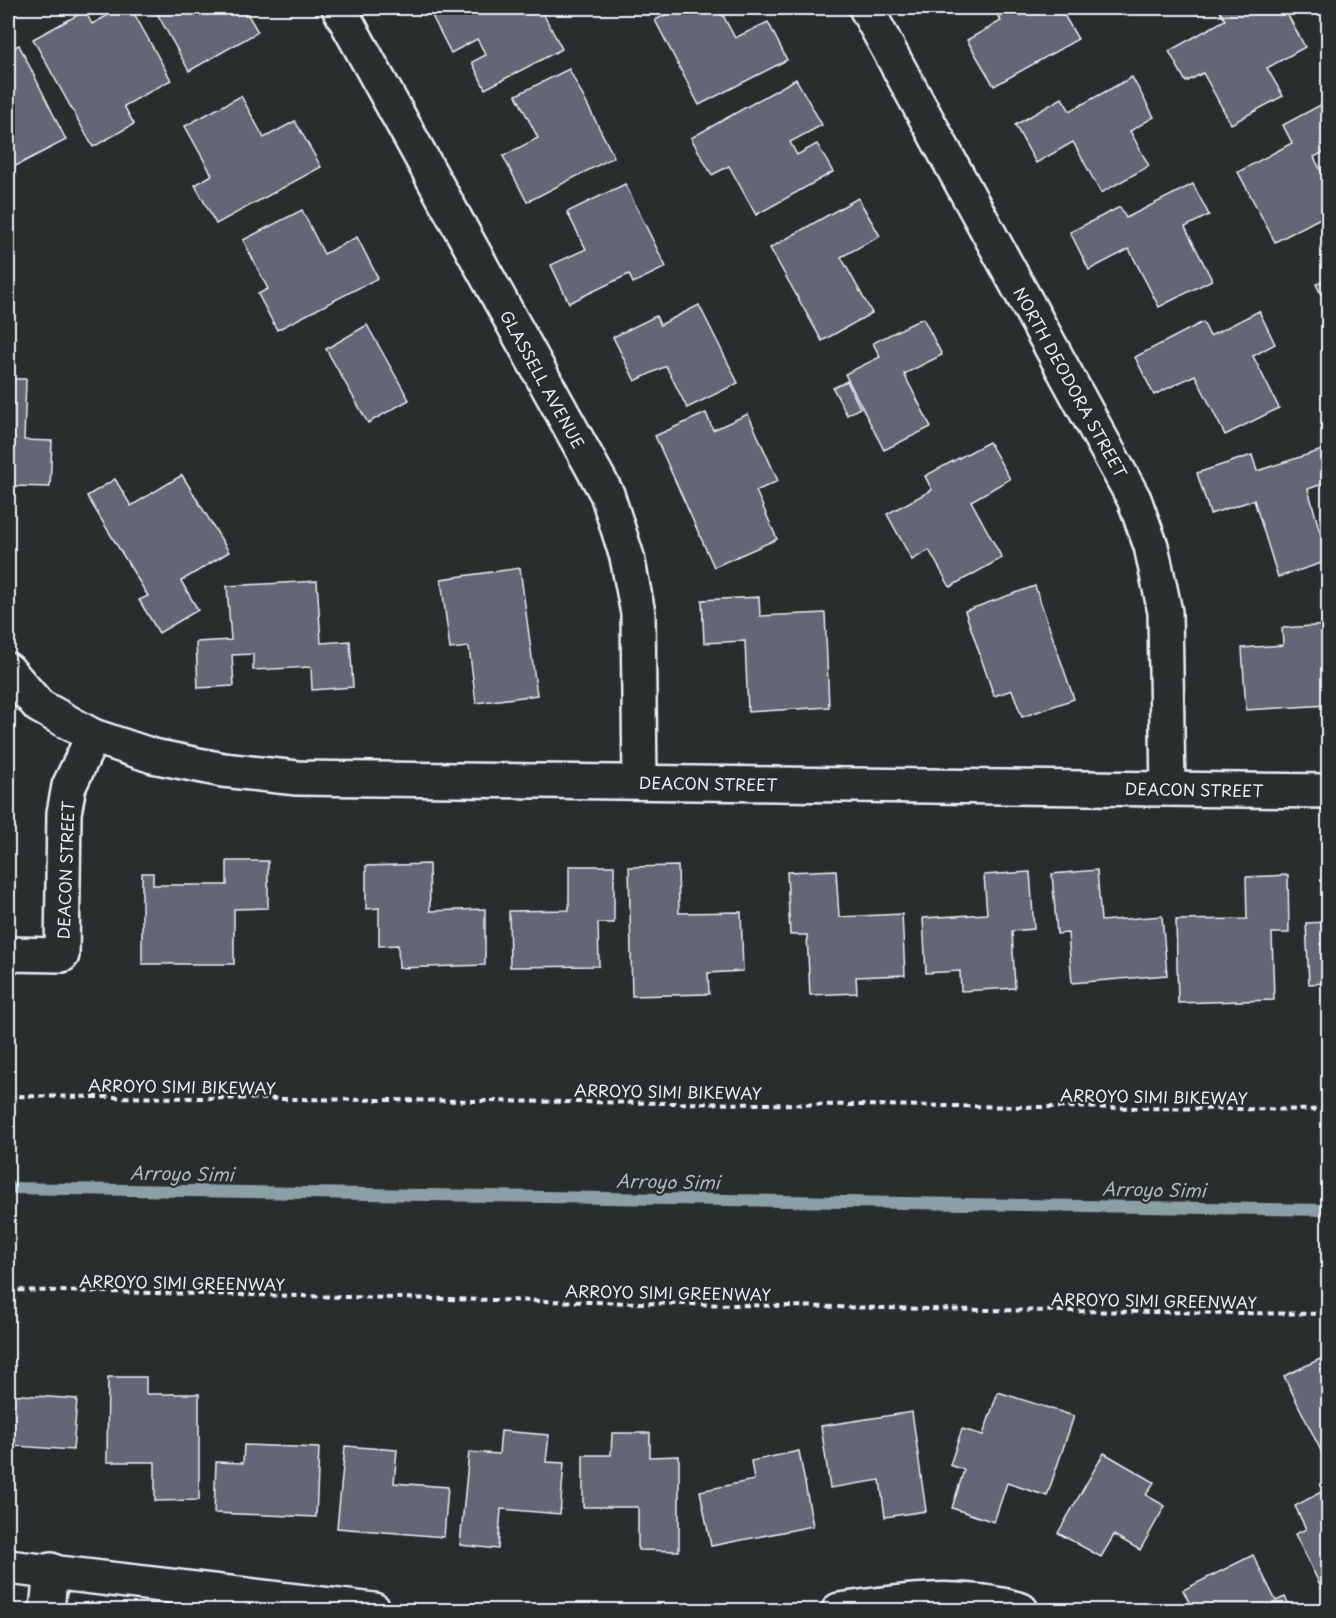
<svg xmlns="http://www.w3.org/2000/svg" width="1336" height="1618" viewBox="0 0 1336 1618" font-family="'Playpen Sans',sans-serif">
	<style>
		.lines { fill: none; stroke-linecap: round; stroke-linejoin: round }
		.stream { stroke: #8a9fa6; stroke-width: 12 }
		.building { fill: #626674; stroke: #e8f1f8; stroke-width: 1.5 }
		.minor-casing { stroke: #e8f1f8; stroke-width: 38 }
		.path { stroke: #e8f1f8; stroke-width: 4; stroke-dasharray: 6 4.5; stroke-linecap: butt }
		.minor { stroke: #2a2d2e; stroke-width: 33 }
		.labels { text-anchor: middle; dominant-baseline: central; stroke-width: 4.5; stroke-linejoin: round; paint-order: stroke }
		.street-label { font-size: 16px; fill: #e8f1f8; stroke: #2a2d2e }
		.water-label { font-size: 18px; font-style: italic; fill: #a9bac1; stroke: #2a2d2e }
	</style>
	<rect width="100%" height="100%" fill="#2a2d2e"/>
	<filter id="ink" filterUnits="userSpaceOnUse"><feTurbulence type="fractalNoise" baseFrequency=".0167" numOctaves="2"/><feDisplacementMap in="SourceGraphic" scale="12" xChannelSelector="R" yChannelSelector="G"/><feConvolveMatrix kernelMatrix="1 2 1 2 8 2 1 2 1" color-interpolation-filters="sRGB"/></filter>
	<g filter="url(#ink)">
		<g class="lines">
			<!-- stream -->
			<polyline class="stream" points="8,1188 1328,1210"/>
		</g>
		<!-- building -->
		<g class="building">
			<polygon points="121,8 131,8 171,80 124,106 134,124 93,147 33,39 85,11 92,24"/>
			<polygon points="154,8 244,8 258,32 189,71"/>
			<polygon points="428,8 540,8 562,49 485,89 472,62 486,55 477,39 451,53"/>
			<polygon points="679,8 719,8 735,38 768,22 787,60 699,105 655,20"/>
			<polygon points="993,8 1060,8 1078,39 994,86 967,40 1001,21"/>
			<polygon points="1221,8 1284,8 1305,47 1267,68 1283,96 1231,124 1203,73 1186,82 1169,51 1225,20 1219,9"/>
			<polygon points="19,45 66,140 8,170 8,50"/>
			<polygon points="569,69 614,157 527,202 503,156 538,138 516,95"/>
			<polygon points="1132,77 1154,117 1130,131 1149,166 1101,193 1073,142 1036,163 1015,125 1062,98 1070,111"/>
			<polygon points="796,79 822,125 790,142 797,155 817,144 833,172 756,215 729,166 712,175 691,138"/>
			<polygon points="241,96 264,138 295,121 321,167 216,224 195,185 212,175 185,126"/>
			<polygon points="1328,101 1328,150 1314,157 1328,185 1328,214 1275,242 1238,172 1292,143 1283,125"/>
			<polygon points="625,184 666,267 633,283 629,274 569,303 551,265 586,249 567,212"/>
			<polygon points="1193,184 1209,215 1185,227 1212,280 1159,307 1129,249 1089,270 1070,232 1120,207 1126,218"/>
			<polygon points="858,198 880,236 841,257 872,313 822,341 770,248"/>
			<polygon points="302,210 324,254 357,237 378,278 277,330 258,294 268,289 243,240"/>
			<polygon points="1328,278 1328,309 1316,284"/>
			<polygon points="699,305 738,383 687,408 666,366 635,381 613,337 656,316 660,325"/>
			<polygon points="1259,311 1275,344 1253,356 1279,408 1225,435 1195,375 1154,395 1135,357 1203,322 1210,336"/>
			<polygon points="923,318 942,355 904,374 931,427 884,450 845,374 880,357 873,343"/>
			<polygon points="367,325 409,400 368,423 326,349"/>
			<polygon points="8,379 26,379 24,440 52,441 50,487 12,486 12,464 8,464"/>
			<polygon points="847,381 860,408 847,415 833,388"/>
			<polygon points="706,413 713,430 748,414 778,481 756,491 777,539 714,567 655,436"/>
			<polygon points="989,442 1010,479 971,501 1002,558 950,587 929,550 912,560 887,514 932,490 925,476"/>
			<polygon points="1322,450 1328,482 1308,489 1328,561 1278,577 1254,500 1210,514 1197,473 1252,455 1257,471"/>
			<polygon points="182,475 229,552 181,581 198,610 159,633 139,600 148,596 87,496 115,479 131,506"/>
			<polygon points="520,568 537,695 476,703 469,647 450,649 441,579"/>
			<polygon points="317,581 321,643 350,641 353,687 312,690 311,667 253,670 253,654 232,655 234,686 198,688 196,642 231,640 227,586"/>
			<polygon points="1035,586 1074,699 1022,717 1012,690 994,696 965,611"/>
			<polygon points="759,597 760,616 825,613 829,707 748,712 745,641 704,643 702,600"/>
			<polygon points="1328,625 1328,705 1246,710 1242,648 1283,645 1282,628"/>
			<polygon points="227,861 268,861 268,908 234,909 234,964 142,964 142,873 153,873 153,885 227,885"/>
			<polygon points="429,864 430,911 485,909 485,965 399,968 398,945 379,946 379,908 366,909 366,866"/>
			<polygon points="569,866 614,866 614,923 598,923 599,966 510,967 509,911 569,910"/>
			<polygon points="678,866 679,913 741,912 743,971 708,973 709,994 632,996 629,867"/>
			<polygon points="836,870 839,917 902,914 905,975 856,977 857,993 810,995 807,935 790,935 787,872"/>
			<polygon points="1097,870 1101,921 1162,916 1167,975 1072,983 1068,933 1057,934 1052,874"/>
			<polygon points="1030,872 1034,929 1012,931 1015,988 961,991 960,971 926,973 923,918 987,914 984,875"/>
			<polygon points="1288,875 1289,933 1272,933 1274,1000 1178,1003 1176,920 1247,919 1246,877"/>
			<polygon points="1328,922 1328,983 1309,984 1306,923"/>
			<polygon points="1320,1359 1328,1376 1328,1465 1284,1376"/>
			<polygon points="108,1377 146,1377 146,1394 199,1394 199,1500 155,1501 155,1462 107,1462"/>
			<polygon points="998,1392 1074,1416 1047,1496 1007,1483 994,1522 952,1508 964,1470 950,1465 962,1429 983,1435"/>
			<polygon points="8,1394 77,1399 73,1450 16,1446 14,1487 8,1487"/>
			<polygon points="912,1412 926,1511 885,1517 880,1480 830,1488 821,1426"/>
			<polygon points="501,1431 549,1435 546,1462 564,1463 560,1514 501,1509 498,1549 460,1545 469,1452 499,1454"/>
			<polygon points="612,1433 650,1433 650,1457 679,1456 679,1551 638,1550 638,1507 583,1507 583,1455 611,1455"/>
			<polygon points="244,1445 319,1448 316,1517 214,1513 216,1462 243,1463"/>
			<polygon points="345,1446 397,1450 394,1483 448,1487 444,1537 337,1528"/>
			<polygon points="799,1451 813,1526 711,1546 700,1491 754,1480 751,1461"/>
			<polygon points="1104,1453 1154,1482 1146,1495 1165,1506 1140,1550 1114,1535 1101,1557 1058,1533"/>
			<polygon points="1321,1492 1328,1507 1328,1601 1295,1534 1306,1529 1295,1506"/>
			<polygon points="1253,1555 1276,1601 1285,1597 1292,1610 1193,1610 1183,1590"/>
		</g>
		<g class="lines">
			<!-- minor casing -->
			<g class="minor-casing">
				<g id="minor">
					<polyline points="339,8 607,494 627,557 638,613 640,782"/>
					<polyline points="866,8 1134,499 1151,546 1165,612 1168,789"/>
					<polyline points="8,670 39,706 93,736 153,756 223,770 297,778 1328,791"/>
					<polyline points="8,954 62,955 64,813 69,786 93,736"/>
					<polyline points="8,1567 374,1610"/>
					<polyline points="47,1610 51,1570"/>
					<path d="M839,1610C899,1601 962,1592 1021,1610"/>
				</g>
			</g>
			<!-- path -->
			<g class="path">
				<polyline points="8,1096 1328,1110"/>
				<polyline points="8,1290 980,1310 1328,1314"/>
			</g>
			<!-- minor -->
			<use href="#minor" class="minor"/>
		</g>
	</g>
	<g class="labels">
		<!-- street labels -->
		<g class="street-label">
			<text transform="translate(543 379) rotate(61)">GLASSELL AVENUE</text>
			<text transform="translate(1071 382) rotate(61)">NORTH DEODORA STREET</text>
			<text transform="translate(708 783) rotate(1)">DEACON STREET</text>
			<text transform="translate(1194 789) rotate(1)">DEACON STREET</text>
			<text transform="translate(65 870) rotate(-88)">DEACON STREET</text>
			<text transform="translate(182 1086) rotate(1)">ARROYO SIMI BIKEWAY</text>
			<text transform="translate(668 1091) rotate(1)">ARROYO SIMI BIKEWAY</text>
			<text transform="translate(1154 1096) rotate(1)">ARROYO SIMI BIKEWAY</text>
			<text transform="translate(182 1282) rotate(1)">ARROYO SIMI GREENWAY</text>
			<text transform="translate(668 1292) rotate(1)">ARROYO SIMI GREENWAY</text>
			<text transform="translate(1154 1300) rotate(1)">ARROYO SIMI GREENWAY</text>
		</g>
		<!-- water labels -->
		<g class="water-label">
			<text transform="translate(182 1173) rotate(1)">Arroyo Simi</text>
			<text transform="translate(668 1181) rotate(1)">Arroyo Simi</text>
			<text transform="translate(1154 1189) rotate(1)">Arroyo Simi</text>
		</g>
	</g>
	<!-- margin -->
	<rect width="1336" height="1618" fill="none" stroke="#2a2d2e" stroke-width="30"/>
	<rect x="15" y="15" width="1306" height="1588" fill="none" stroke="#e8f1f8" stroke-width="2" filter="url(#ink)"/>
</svg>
